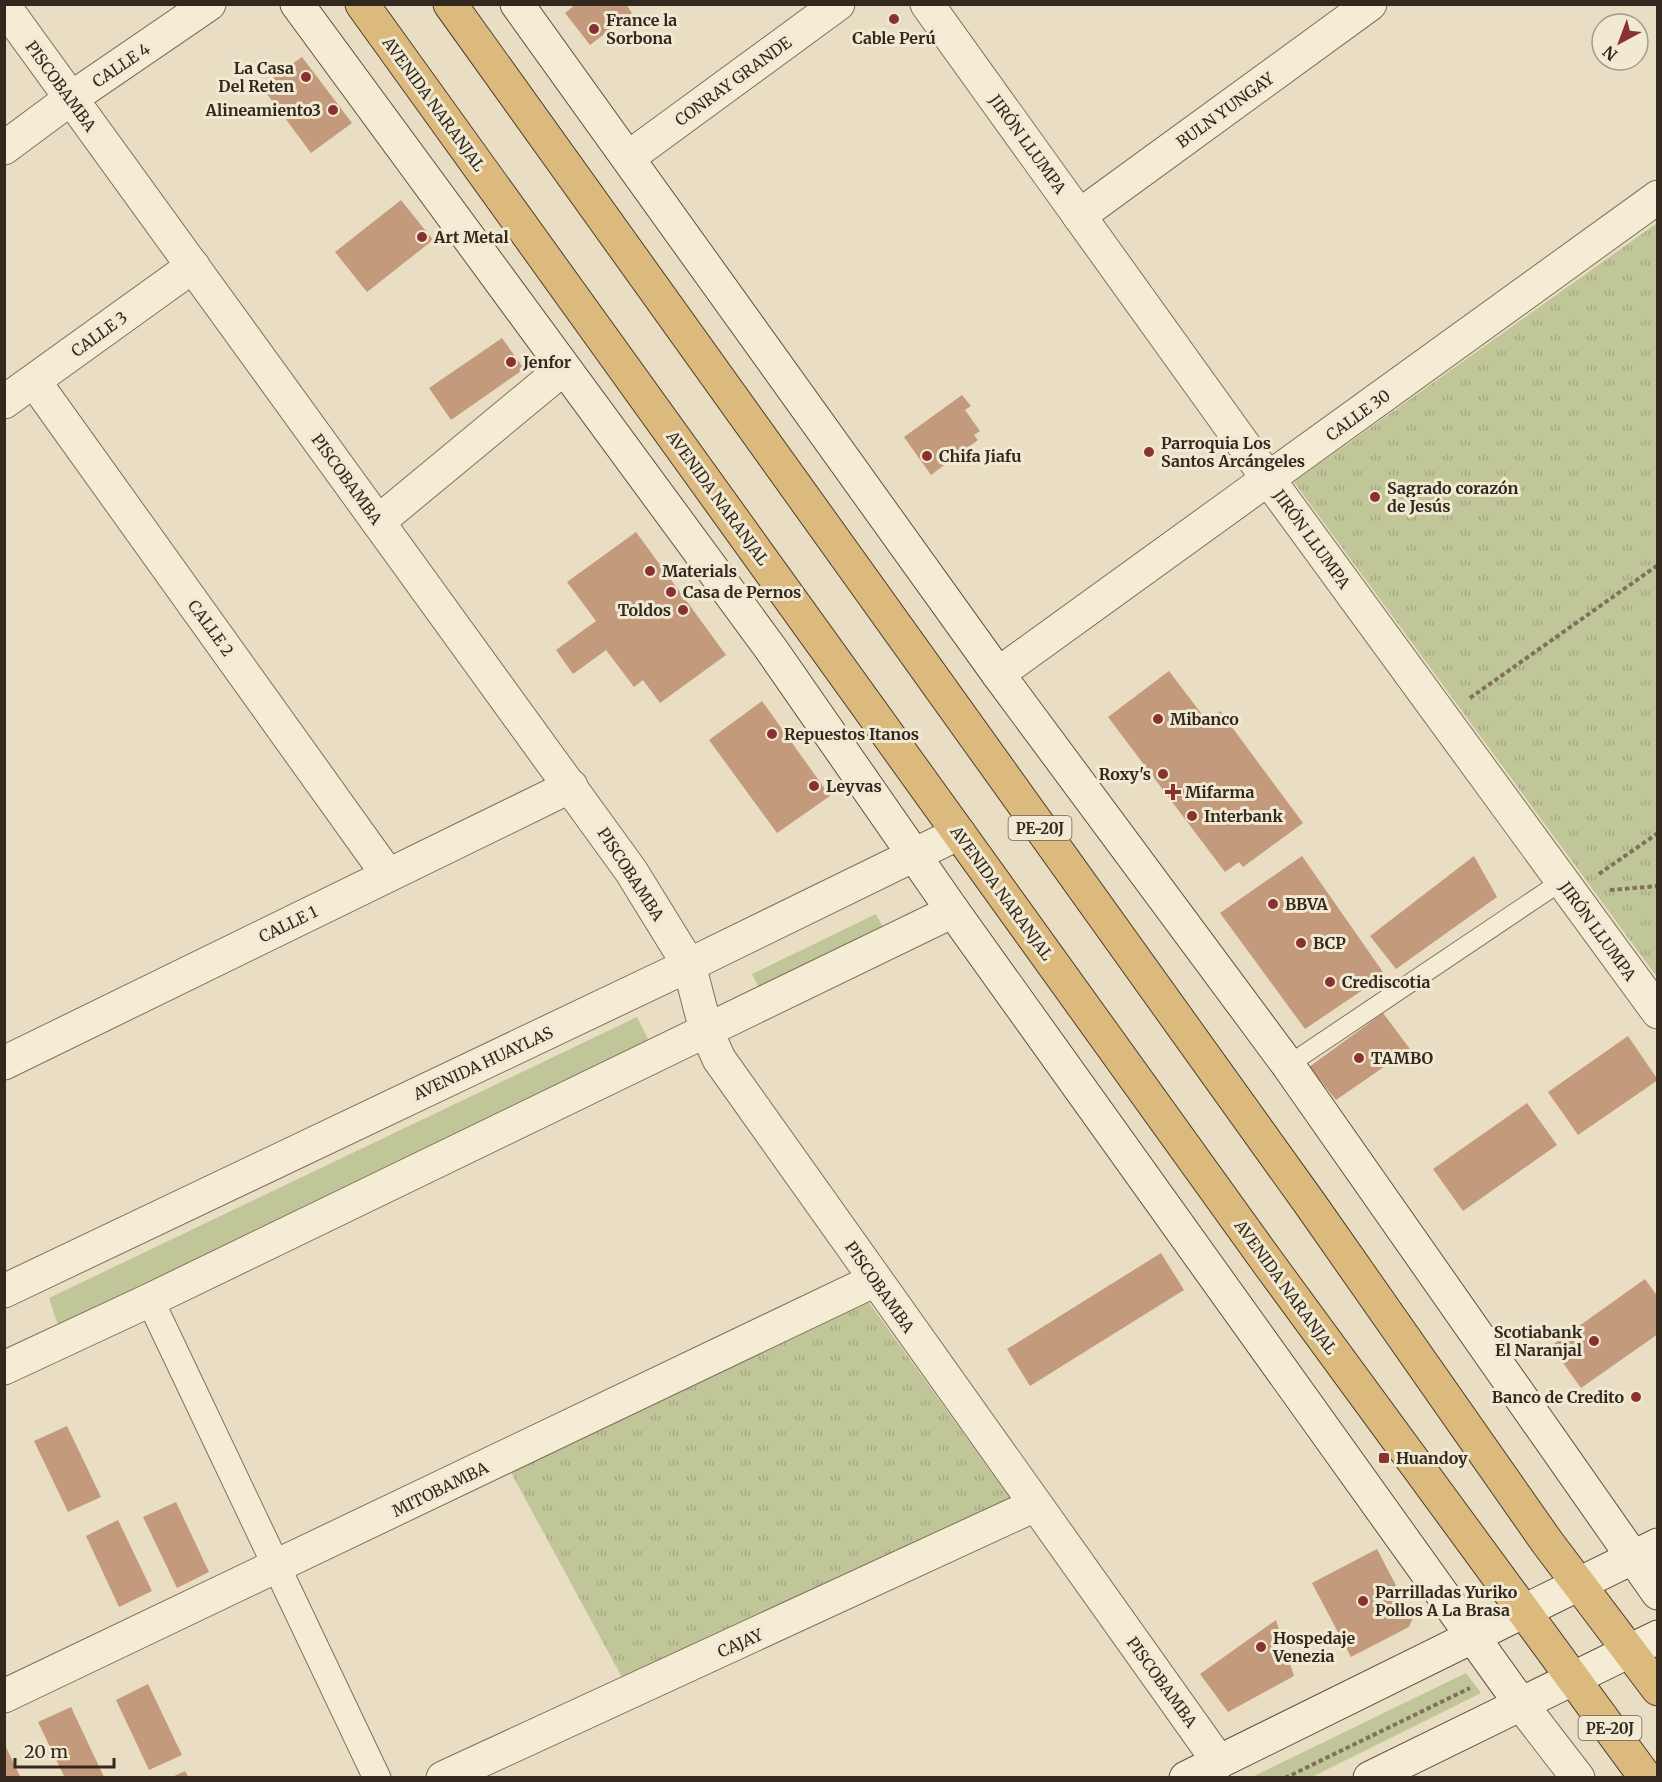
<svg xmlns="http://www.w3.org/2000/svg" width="1662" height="1782" viewBox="0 0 1662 1782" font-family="Merriweather,serif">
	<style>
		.grass { fill: #c0c698 }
		.park { fill: url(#park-tufts) }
		.building { fill: #c39b7c }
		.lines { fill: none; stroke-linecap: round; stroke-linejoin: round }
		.service-casing { stroke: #81705b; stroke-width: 20 }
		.pedestrian-casing { stroke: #81705b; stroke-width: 29 }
		.minor-casing { stroke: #81705b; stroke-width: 35 }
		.tertiary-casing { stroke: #81705b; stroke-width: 35 }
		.secondary-casing { stroke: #63513f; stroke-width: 35 }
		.trunk-casing { stroke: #4f3f2f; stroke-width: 35 }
		.path { stroke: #81705b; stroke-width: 4; stroke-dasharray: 4.5 3; stroke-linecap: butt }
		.service { stroke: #f5ecd5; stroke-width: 18 }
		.pedestrian { stroke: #f5ecd5; stroke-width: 27 }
		.minor { stroke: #f5ecd5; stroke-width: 33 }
		.tertiary { stroke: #f5ecd5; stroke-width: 33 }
		.secondary { stroke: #f5ecd5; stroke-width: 33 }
		.trunk { stroke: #dcb97c; stroke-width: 33 }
		.poi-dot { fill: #8a3232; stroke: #f1e9d1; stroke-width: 2 }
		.labels { text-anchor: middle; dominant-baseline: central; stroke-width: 6; stroke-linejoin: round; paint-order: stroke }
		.shield { fill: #f1e9d1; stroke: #6c6254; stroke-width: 1.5 }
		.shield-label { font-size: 15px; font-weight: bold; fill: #33281e }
		.poi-label { font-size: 16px; font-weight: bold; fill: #33281e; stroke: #f1e9d1; text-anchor: start }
		.street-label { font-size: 16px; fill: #33281e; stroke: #f1e9d1 }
	</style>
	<defs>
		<pattern id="park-tufts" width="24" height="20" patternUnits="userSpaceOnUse" patternTransform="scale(1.5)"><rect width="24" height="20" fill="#c0c698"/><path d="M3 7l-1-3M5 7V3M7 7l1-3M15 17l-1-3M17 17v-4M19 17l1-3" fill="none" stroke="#a5aa83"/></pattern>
	</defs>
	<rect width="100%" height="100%" fill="#e9dec3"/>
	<!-- grass -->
	<g class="grass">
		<polygon points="876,914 885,931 761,992 752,974"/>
		<polygon points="637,1017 652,1047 58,1325 49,1298"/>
		<polygon points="1466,1673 1481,1693 1312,1777 1252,1777"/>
	</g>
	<!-- park -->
	<g class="park">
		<polygon points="1657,223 1657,977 1294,482"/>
		<polygon points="865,1297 1012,1501 624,1681 508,1467"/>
	</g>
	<!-- building -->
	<g class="building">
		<polygon points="576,4 626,4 632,13 590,45 565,13"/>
		<polygon points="302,57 352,123 311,153 261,86"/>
		<polygon points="401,200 433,240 367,292 335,252"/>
		<polygon points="502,338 524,369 451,420 429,388"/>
		<polygon points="962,395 971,406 965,410 980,431 974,435 978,440 931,475 904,437"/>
		<polygon points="636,532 726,655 660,703 643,680 634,687 606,650 573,674 556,650 596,621 567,582"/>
		<polygon points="1169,671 1207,721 1220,711 1303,823 1243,867 1239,862 1225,872 1108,717"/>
		<polygon points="762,701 830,796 777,833 709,740"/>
		<polygon points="1302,856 1385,975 1305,1029 1220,913"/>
		<polygon points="1474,856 1497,897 1396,969 1370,936"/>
		<polygon points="1383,1013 1410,1049 1336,1100 1309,1067"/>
		<polygon points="1628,1036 1658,1080 1578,1135 1548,1092"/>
		<polygon points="1527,1103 1557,1145 1463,1211 1433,1169"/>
		<polygon points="1161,1253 1184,1290 1030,1386 1007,1349"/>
		<polygon points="1645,1279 1658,1297 1658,1334 1581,1388 1551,1346"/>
		<polygon points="67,1426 101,1497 68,1512 34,1441"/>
		<polygon points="176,1502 209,1572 177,1588 143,1517"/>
		<polygon points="118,1520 152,1591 119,1607 86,1536"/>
		<polygon points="1377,1549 1413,1618 1409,1627 1351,1657 1312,1583"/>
		<polygon points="1276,1620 1294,1676 1228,1712 1200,1674"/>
		<polygon points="148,1684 182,1755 149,1770 116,1700"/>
		<polygon points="71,1707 104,1777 103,1778 65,1778 38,1722"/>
		<polygon points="4,1743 21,1778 4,1778"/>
		<polygon points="185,1771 189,1778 170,1778"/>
	</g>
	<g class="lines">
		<!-- service casing -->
		<g class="service-casing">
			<polyline id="service" points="1288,1065 1562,881"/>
		</g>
		<!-- pedestrian casing -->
		<g class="pedestrian-casing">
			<polyline id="pedestrian" points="150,1300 377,1778"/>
		</g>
		<!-- minor casing -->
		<g class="minor-casing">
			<g id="minor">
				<polyline points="927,4 1269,480 1658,1012"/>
				<polyline points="4,6 631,871 689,965 706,1030 719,1059 1219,1762"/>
				<polyline points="4,148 70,99 209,4"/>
				<polyline points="629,157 838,4"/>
				<polyline points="1079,216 1370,4"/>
				<polyline points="34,381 388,875"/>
				<polyline points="4,402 193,266"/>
				<polyline points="378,522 564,368"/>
				<polyline points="998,674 1658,197"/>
				<polyline points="4,1063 571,786"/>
				<polyline points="4,1696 875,1280"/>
				<polyline points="443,1778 1035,1505"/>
			</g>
		</g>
		<!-- tertiary casing -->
		<g class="tertiary-casing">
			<g id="tertiary">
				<polyline points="4,1291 689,965 959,833"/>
				<polyline points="4,1368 150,1300 953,911"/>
				<polyline points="1521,1704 1578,1778"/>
			</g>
		</g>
		<!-- secondary casing -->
		<g class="secondary-casing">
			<g id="secondary">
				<polyline points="297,4 771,649 953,911 1521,1704"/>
				<polyline points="517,4 998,674 1288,1065 1658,1593"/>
				<polyline points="1186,1778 1658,1545"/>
				<polyline points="1370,1778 1658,1637"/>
			</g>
		</g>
		<!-- trunk casing -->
		<g class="trunk-casing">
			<g id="trunk">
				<polyline points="362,4 1269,1264 1646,1778"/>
				<polyline points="450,4 1311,1205 1547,1542 1658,1689"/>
			</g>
		</g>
		<!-- path -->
		<g class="path">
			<polyline points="1470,698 1658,565"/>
			<polyline points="1599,874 1658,833"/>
			<polyline points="1610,890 1658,886"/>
			<polyline points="1285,1778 1470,1688"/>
		</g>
		<!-- service -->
		<use href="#service" class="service"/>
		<!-- pedestrian -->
		<use href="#pedestrian" class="pedestrian"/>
		<!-- minor -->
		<use href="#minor" class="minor"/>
		<!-- tertiary -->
		<use href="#tertiary" class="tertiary"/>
		<!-- secondary -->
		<use href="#secondary" class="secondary"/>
		<!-- trunk -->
		<use href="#trunk" class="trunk"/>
	</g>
	<!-- markers -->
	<g class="poi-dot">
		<circle cx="894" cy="19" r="6"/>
		<circle cx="594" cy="29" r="6"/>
		<circle cx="306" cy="77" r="6"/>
		<circle cx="333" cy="110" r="6"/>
		<circle cx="422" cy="237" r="6"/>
		<circle cx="511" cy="362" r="6"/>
		<circle cx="1149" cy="452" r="6"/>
		<circle cx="927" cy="456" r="6"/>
		<circle cx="1375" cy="497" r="6"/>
		<circle cx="650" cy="571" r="6"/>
		<circle cx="671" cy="592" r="6"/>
		<circle cx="683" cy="610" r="6"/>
		<circle cx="1158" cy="719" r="6"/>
		<circle cx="772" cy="734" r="6"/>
		<circle cx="1163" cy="774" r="6"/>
		<circle cx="814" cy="786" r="6"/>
		<path d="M1170 783h6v6h6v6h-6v6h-6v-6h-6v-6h6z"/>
		<circle cx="1192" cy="816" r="6"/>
		<circle cx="1273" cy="904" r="6"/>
		<circle cx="1301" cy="943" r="6"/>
		<circle cx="1330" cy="982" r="6"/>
		<circle cx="1359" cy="1058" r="6"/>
		<circle cx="1594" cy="1341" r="6"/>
		<circle cx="1636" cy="1397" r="6"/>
		<rect x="1378" y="1452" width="12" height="12" rx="3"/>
		<circle cx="1363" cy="1601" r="6"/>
		<circle cx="1261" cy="1647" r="6"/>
	</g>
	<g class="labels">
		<!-- shield labels -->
		<g class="shield">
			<rect x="1008.5" y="816" width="63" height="24" rx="4.5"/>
			<rect x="1578.5" y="1716" width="63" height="24" rx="4.5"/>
		</g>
		<g class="shield-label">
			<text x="1040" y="828">PE-20J</text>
			<text x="1610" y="1728">PE-20J</text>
		</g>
		<!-- poi labels -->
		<g class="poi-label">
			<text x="606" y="20">France la<tspan x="606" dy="18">Sorbona</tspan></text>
			<text x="894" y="38" text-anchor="middle">Cable Perú</text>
			<text x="294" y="68" text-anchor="end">La Casa<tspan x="294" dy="18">Del Reten</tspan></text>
			<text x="321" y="110" text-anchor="end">Alineamiento3</text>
			<text x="434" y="237">Art Metal</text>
			<text x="523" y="362">Jenfor</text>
			<text x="1161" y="443">Parroquia Los<tspan x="1161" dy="18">Santos Arcángeles</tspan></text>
			<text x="939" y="456">Chifa Jiafu</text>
			<text x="1387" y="488">Sagrado corazón<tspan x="1387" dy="18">de Jesús</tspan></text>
			<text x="662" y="571">Materials</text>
			<text x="683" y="592">Casa de Pernos</text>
			<text x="671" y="610" text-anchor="end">Toldos</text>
			<text x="1170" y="719">Mibanco</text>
			<text x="784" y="734">Repuestos Itanos</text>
			<text x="1151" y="774" text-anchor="end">Roxy's</text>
			<text x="826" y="786">Leyvas</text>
			<text x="1185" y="792">Mifarma</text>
			<text x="1204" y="816">Interbank</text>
			<text x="1285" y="904">BBVA</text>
			<text x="1313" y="943">BCP</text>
			<text x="1342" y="982">Crediscotia</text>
			<text x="1371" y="1058">TAMBO</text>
			<text x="1582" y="1332" text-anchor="end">Scotiabank<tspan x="1582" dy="18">El Naranjal</tspan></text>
			<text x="1624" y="1397" text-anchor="end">Banco de Credito</text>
			<text x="1396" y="1458">Huandoy</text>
			<text x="1375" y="1592">Parrilladas Yuriko<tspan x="1375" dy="18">Pollos A La Brasa</tspan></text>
			<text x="1273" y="1638">Hospedaje<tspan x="1273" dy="18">Venezia</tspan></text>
		</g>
		<!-- street labels -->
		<g class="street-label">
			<text transform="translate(121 65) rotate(-34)">CALLE 4</text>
			<text transform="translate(733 81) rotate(-36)">CONRAY GRANDE</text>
			<text transform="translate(61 86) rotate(54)">PISCOBAMBA</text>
			<text transform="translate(434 104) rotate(54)">AVENIDA NARANJAL</text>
			<text transform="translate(1225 110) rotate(-36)">BULN YUNGAY</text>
			<text transform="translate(1028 144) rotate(54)">JIRÓN LLUMPA</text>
			<text transform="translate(99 334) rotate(-36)">CALLE 3</text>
			<text transform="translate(1358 415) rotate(-36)">CALLE 30</text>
			<text transform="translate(347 479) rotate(54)">PISCOBAMBA</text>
			<text transform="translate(718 498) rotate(54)">AVENIDA NARANJAL</text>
			<text transform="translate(1312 539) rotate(54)">JIRÓN LLUMPA</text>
			<text transform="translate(211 628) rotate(54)">CALLE 2</text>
			<text transform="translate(631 874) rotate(57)">PISCOBAMBA</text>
			<text transform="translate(1002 893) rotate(54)">AVENIDA NARANJAL</text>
			<text transform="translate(288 924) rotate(-26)">CALLE 1</text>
			<text transform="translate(1598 931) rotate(54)">JIRÓN LLUMPA</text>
			<text transform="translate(483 1063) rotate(-25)">AVENIDA HUAYLAS</text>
			<text transform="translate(880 1287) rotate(55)">PISCOBAMBA</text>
			<text transform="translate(1286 1287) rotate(54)">AVENIDA NARANJAL</text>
			<text transform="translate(440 1489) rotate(-26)">MITOBAMBA</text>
			<text transform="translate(740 1643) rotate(-24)">CAJAY</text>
			<text transform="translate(1162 1682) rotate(54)">PISCOBAMBA</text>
		</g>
	</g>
	<!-- border -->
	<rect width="1662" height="1782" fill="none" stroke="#33281e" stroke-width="12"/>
	<!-- north arrow -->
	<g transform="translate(1620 42) rotate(221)"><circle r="28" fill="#f1e9d1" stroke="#a59c89" stroke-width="1.5"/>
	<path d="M0-4.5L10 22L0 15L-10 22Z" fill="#8a3232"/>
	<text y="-9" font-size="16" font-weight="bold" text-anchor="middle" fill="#33281e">N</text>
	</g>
	<!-- scale -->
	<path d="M15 1758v9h99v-9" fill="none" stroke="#33281e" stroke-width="3"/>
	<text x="24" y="1758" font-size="18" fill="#33281e" stroke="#f1e9d1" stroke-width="4.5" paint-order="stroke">20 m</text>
</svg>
